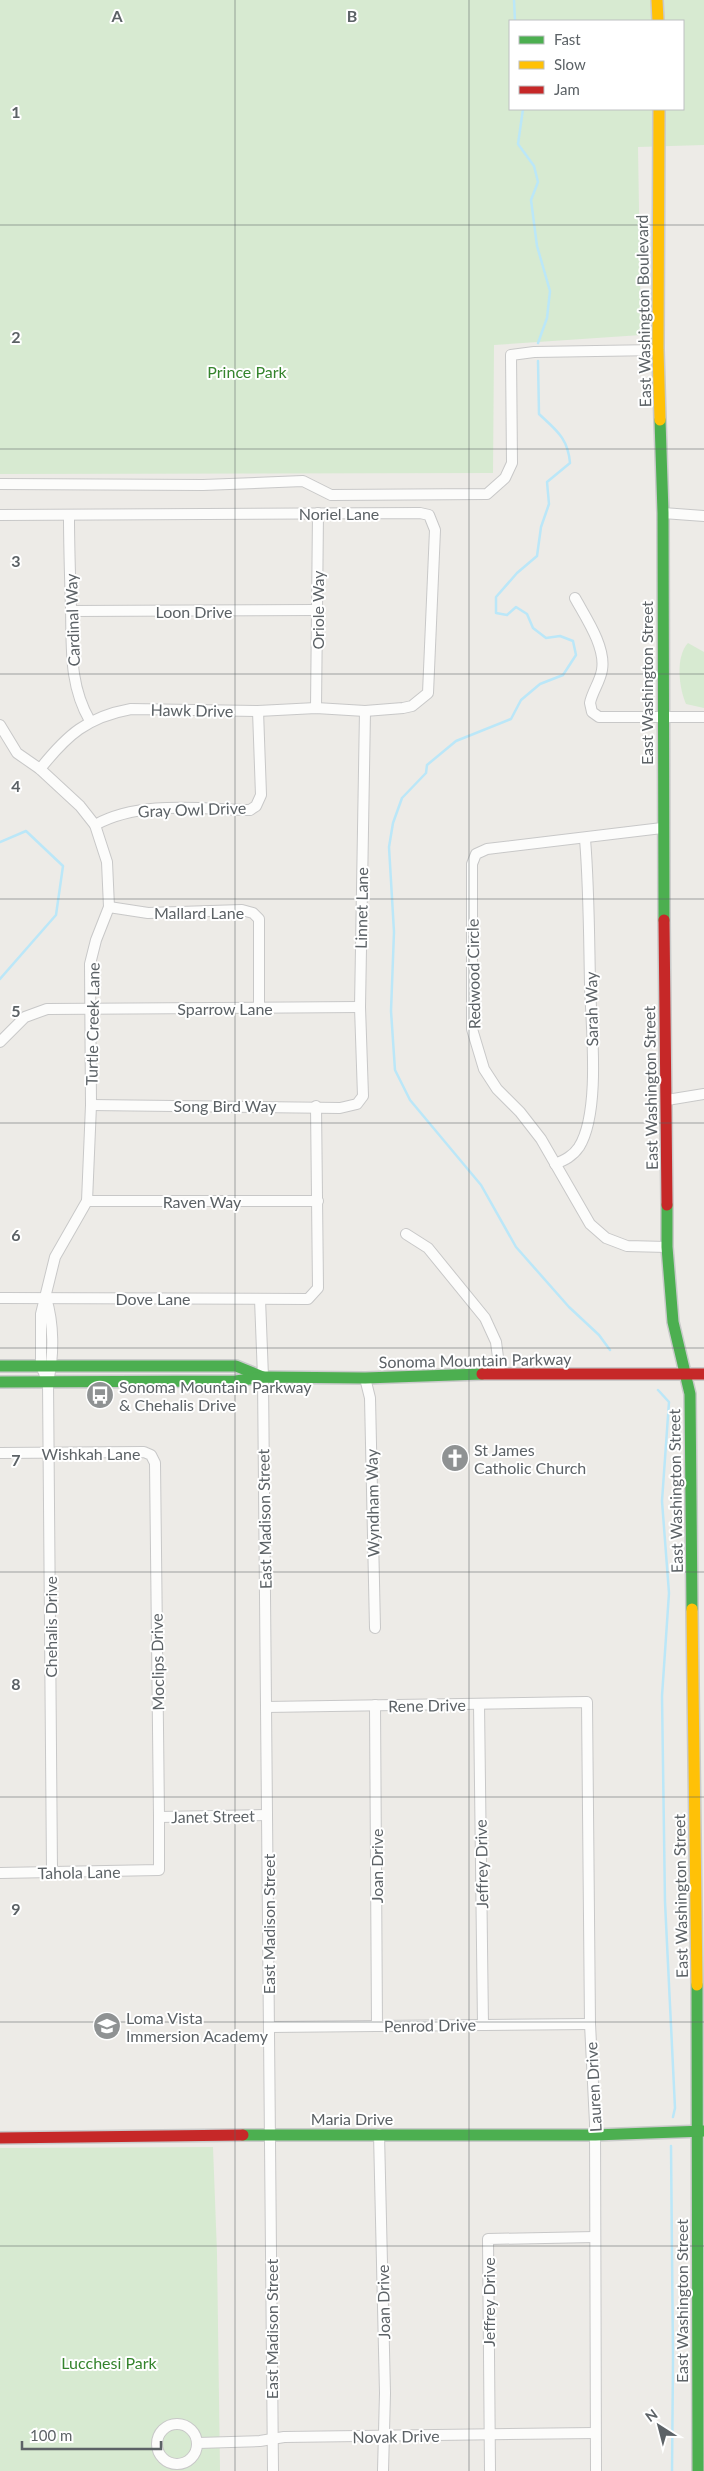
<svg xmlns="http://www.w3.org/2000/svg" width="704" height="2471" viewBox="0 0 704 2471" font-family="Lato,sans-serif">
	<style>
		.green { fill: #d7ead1; fill-rule: evenodd }
		.lines { fill: none; stroke-linecap: round; stroke-linejoin: round }
		.stream { stroke: #bbe7f8; stroke-width: 2.5 }
		.street-casing { stroke: #c8c8c8; stroke-width: 12 }
		.fast-casing { stroke: #c9caca; stroke-width: 14 }
		.slow-casing { stroke: #c9caca; stroke-width: 14 }
		.jam-casing { stroke: #c9caca; stroke-width: 14 }
		.street { stroke: #fcfcfb; stroke-width: 10 }
		.fast { stroke: #4caf50; stroke-width: 11 }
		.slow { stroke: #ffc107; stroke-width: 11 }
		.jam { stroke: #c62828; stroke-width: 11 }
		.grid { fill: none; stroke: #5c6266; stroke-width: 1; stroke-opacity: 0.55 }
		.labels { text-anchor: middle; dominant-baseline: central; stroke-width: 4; stroke-linejoin: round; paint-order: stroke }
		.street-label { font-size: 16px; fill: #5c6266; stroke: #fff }
		.park-label { font-size: 16px; fill: #35842d; stroke: #fff }
		.poi-label { font-size: 16px; fill: #5c6266; stroke: #fff; text-anchor: start }
		.grid-label { font-size: 16px; text-anchor: middle; font-weight: bold; fill: #5c6266; stroke: #fff; stroke-width: 4; stroke-linejoin: round; paint-order: stroke }
	</style>
	<rect width="100%" height="100%" fill="#edebe7"/>
	<!-- green -->
	<g class="green">
		<path d="M0,0H704V145L638,147L641,335L494,345L493,473L0,474ZM510,21H683V109H510Z"/>
		<path d="M688,643L704,652V708L686,704C679,688 675,657 688,643Z"/>
		<polygon points="213,2147 217,2253 220,2471 0,2471 0,2148"/>
	</g>
	<g class="lines">
		<!-- stream -->
		<g class="stream">
			<polyline points="514,0 515,21"/>
			<polyline points="523,109 518,144 534,166 538,182 531,200 537,246 550,291 547,318 538,343"/>
			<path d="M538,361L539,414C556,430 568,438 570,463L547,482L549,504L541,527L537,556L517,573L496,597V613L507,615L516,607L527,614L533,628L546,638L560,636L573,641L576,655L563,675L540,684L521,700L511,719L456,741L427,765L426,773L402,798L393,823L389,847L394,932L391,1011L395,1070L410,1100L481,1185L516,1247L569,1307L599,1335L610,1350"/>
			<polyline points="0,842 26,831 63,866 56,915 0,979"/>
			<polyline points="658,1390 669,1402 662,1501 669,1593 662,1696 665,1902 675,2108 673,2117"/>
			<polyline points="671,2146 673,2359 672,2471"/>
		</g>
		<!-- street casing -->
		<g class="street-casing">
			<g id="street">
				<polyline points="0,484 203,485 303,481 331,495 487,494 505,478 512,463 511,355 534,352 658,350"/>
				<polyline points="663,513 704,516"/>
				<path d="M0,515L420,513L429,515L435,530L428,693L412,706L403,708L365,711L316,708L258,711L131,709C87,717 67,735 40,769"/>
				<path d="M69,516C69,547 70,577 71,608C72,648 69,685 90,721"/>
				<path d="M575,598C586,618 606,647 602,670C600,682 592,692 590,703L592,712L599,717H704"/>
				<polyline points="71,611 317,610"/>
				<polyline points="316,708 318,513"/>
				<polyline points="0,725 17,753 40,769 80,806 95,825 107,862 109,907 96,940 90,964 91,1105 87,1201 55,1257 41,1314 41,1366 48,1382"/>
				<path d="M95,825C140,800 200,809 250,810L256,806L261,795L258,711"/>
				<polyline points="662,828 487,849 476,854 472,864 472,1029 484,1069 497,1089 520,1112 541,1139 590,1224 606,1238 627,1246 667,1247"/>
				<polyline points="109,907 148,913 242,910 253,913 259,919 259,1007"/>
				<polyline points="0,1042 25,1017 47,1009 360,1007"/>
				<polyline points="667,1100 704,1094"/>
				<polyline points="91,1105 340,1108 357,1104 363,1096 360,1007 365,711"/>
				<path d="M555,1164C565,1160 573,1156 579,1147C601,1112 591,1025 590,984C589,935 589,887 585,839"/>
				<polyline points="87,1201 318,1201"/>
				<polyline points="406,1234 428,1248 485,1318 496,1342 500,1373"/>
				<polyline points="0,1298 308,1299 318,1288 316,1106"/>
				<path d="M46,1298C54,1324 54,1355 48,1382L52,1872"/>
				<polyline points="260,1299 263,1377 273,2471"/>
				<polyline points="365,1378 370,1398 375,1628"/>
				<polyline points="0,1453 144,1452 151,1455 155,1463 159,1817 159,1870 0,1873"/>
				<polyline points="479,1704 483,2025"/>
				<polyline points="375,1705 377,2026"/>
				<polyline points="266,1707 587,1702 590,2024 595,2123 596,2471"/>
				<polyline points="159,1817 267,1815"/>
				<polyline points="269,2027 590,2024"/>
				<polyline points="379,2134 385,2393 383,2471"/>
				<circle cx="177" cy="2444" r="20"/>
				<polyline points="198,2443 260,2441 284,2437 595,2433"/>
				<polyline points="490,2471 488,2239 595,2237"/>
			</g>
		</g>
		<!-- fast casing -->
		<g class="fast-casing">
			<g id="fast">
				<polyline points="660,420 663,513 664,920"/>
				<polyline points="667,1205 667,1247 673,1322 690,1394 692,1609"/>
				<polyline points="0,1366 236,1366 263,1377"/>
				<polyline points="0,1382 236,1381 263,1377 365,1378 482,1374"/>
				<polyline points="697,1985 698,2471"/>
				<polyline points="243,2135 595,2135 704,2131"/>
			</g>
		</g>
		<!-- slow casing -->
		<g class="slow-casing">
			<g id="slow">
				<polyline points="657,0 658,21"/>
				<polyline points="659,109 658,350 660,420"/>
				<polyline points="692,1609 697,1985"/>
			</g>
		</g>
		<!-- jam casing -->
		<g class="jam-casing">
			<g id="jam">
				<polyline points="664,920 667,1205"/>
				<polyline points="482,1374 704,1374"/>
				<polyline points="0,2138 243,2135"/>
			</g>
		</g>
		<!-- street -->
		<use href="#street" class="street"/>
		<!-- fast -->
		<use href="#fast" class="fast"/>
		<!-- slow -->
		<use href="#slow" class="slow"/>
		<!-- jam -->
		<use href="#jam" class="jam"/>
	</g>
	<!-- grid -->
	<path class="grid" d="M235,0V2471M469,0V2471M0,225H704M0,449H704M0,674H704M0,899H704M0,1123H704M0,1348H704M0,1572H704M0,1797H704M0,2022H704M0,2246H704"/>
	<!-- icons -->
	<defs>
		<g id="bus-disc" transform="scale(1.4375)"><circle r="9.5" fill="#8f9293" stroke="#fff"/><path d="M-5-6H5V4H4V6H2V4H-2V6H-4V4H-5ZM-3.5-4V0h7V-4ZM-3.5 1.2v1.5H-2V1.2ZM2 1.2v1.5H3.5V1.2Z" fill="#fff"/></g>
		<g id="church-disc" transform="scale(1.4375)"><circle r="9.5" fill="#8f9293" stroke="#fff"/><path d="M-1.2-6h2.4v3.5h3.3v2.4h-3.3V6h-2.4V-.1h-3.3v-2.4h3.3Z" fill="#fff"/></g>
		<g id="school-disc" transform="scale(1.4375)"><circle r="9.5" fill="#8f9293" stroke="#fff"/><path d="M0-5L7-2L0 1L-7-2ZM-4 1L0 2.5L4 1V4Q0 6-4 4Z" fill="#fff"/></g>
	</defs>
	<g fill-rule="evenodd">
		<use href="#bus-disc" x="100" y="1395"/>
		<use href="#church-disc" x="455" y="1458"/>
		<use href="#school-disc" x="107" y="2026"/>
	</g>
	<g class="labels">
		<!-- street labels -->
		<g class="street-label">
			<text transform="translate(643 311) rotate(-91)">East Washington Boulevard</text>
			<text x="339" y="513">Noriel Lane</text>
			<text transform="translate(317 610) rotate(-90)">Oriole Way</text>
			<text x="194" y="611">Loon Drive</text>
			<text transform="translate(72 620) rotate(-92)">Cardinal Way</text>
			<text transform="translate(646 683) rotate(-90)">East Washington Street</text>
			<text transform="translate(192 710) rotate(1)">Hawk Drive</text>
			<text transform="translate(192 809) rotate(-2)">Gray Owl Drive</text>
			<text transform="translate(361 908) rotate(-89)">Linnet Lane</text>
			<text x="199" y="912">Mallard Lane</text>
			<text transform="translate(473 974) rotate(-91)">Redwood Circle</text>
			<text x="225" y="1008">Sparrow Lane</text>
			<text transform="translate(591 1009) rotate(-91)">Sarah Way</text>
			<text transform="translate(92 1024) rotate(-89)">Turtle Creek Lane</text>
			<text transform="translate(650 1088) rotate(-91)">East Washington Street</text>
			<text x="225" y="1105">Song Bird Way</text>
			<text x="202" y="1201">Raven Way</text>
			<text x="153" y="1298">Dove Lane</text>
			<text transform="translate(475 1360) rotate(-1)">Sonoma Mountain Parkway</text>
			<text x="91" y="1453">Wishkah Lane</text>
			<text transform="translate(675 1491) rotate(-91)">East Washington Street</text>
			<text transform="translate(372 1503) rotate(-91)">Wyndham Way</text>
			<text transform="translate(264 1519) rotate(-91)">East Madison Street</text>
			<text transform="translate(50 1627) rotate(-90)">Chehalis Drive</text>
			<text transform="translate(157 1662) rotate(-91)">Moclips Drive</text>
			<text transform="translate(427 1705) rotate(-1)">Rene Drive</text>
			<text transform="translate(213 1816) rotate(-1)">Janet Street</text>
			<text transform="translate(481 1864) rotate(-91)">Jeffrey Drive</text>
			<text transform="translate(376 1866) rotate(-90)">Joan Drive</text>
			<text transform="translate(79 1872) rotate(-1)">Tahola Lane</text>
			<text transform="translate(680 1896) rotate(-91)">East Washington Street</text>
			<text transform="translate(268 1924) rotate(-90)">East Madison Street</text>
			<text transform="translate(430 2025) rotate(-1)">Penrod Drive</text>
			<text transform="translate(593 2087) rotate(-93)">Lauren Drive</text>
			<text x="352" y="2118">Maria Drive</text>
			<text transform="translate(681 2301) rotate(-90)">East Washington Street</text>
			<text transform="translate(383 2302) rotate(-91)">Joan Drive</text>
			<text transform="translate(488 2302) rotate(-90)">Jeffrey Drive</text>
			<text transform="translate(271 2329) rotate(-90)">East Madison Street</text>
			<text transform="translate(396 2436) rotate(-1)">Novak Drive</text>
		</g>
		<!-- park labels -->
		<g class="park-label">
			<text x="247" y="371">Prince Park</text>
			<text x="109" y="2362">Lucchesi Park</text>
		</g>
		<!-- poi labels -->
		<g class="poi-label">
			<text x="119" y="1386">Sonoma Mountain Parkway<tspan x="119" dy="18">&amp; Chehalis Drive</tspan></text>
			<text x="474" y="1449">St James<tspan x="474" dy="18">Catholic Church</tspan></text>
			<text x="126" y="2017">Loma Vista<tspan x="126" dy="18">Immersion Academy</tspan></text>
		</g>
	</g>
	<g class="grid-label">
		<text x="117" y="22">A</text>
		<text x="352" y="22">B</text>
		<text x="16" y="118">1</text>
		<text x="16" y="343">2</text>
		<text x="16" y="567">3</text>
		<text x="16" y="792">4</text>
		<text x="16" y="1017">5</text>
		<text x="16" y="1241">6</text>
		<text x="16" y="1466">7</text>
		<text x="16" y="1690">8</text>
		<text x="16" y="1915">9</text>
	</g>
	<!-- legend -->
	<rect x="509" y="20" width="175" height="90" fill="#ffffff" stroke="#bec0c2"/>
	<rect x="519" y="36" width="25" height="8" fill="#4caf50" stroke="#bec0c2"/>
	<text x="554" y="45" font-size="15" fill="#5c6266">Fast</text>
	<rect x="519" y="61" width="25" height="8" fill="#ffc107" stroke="#bec0c2"/>
	<text x="554" y="70" font-size="15" fill="#5c6266">Slow</text>
	<rect x="519" y="86" width="25" height="8" fill="#c62828" stroke="#bec0c2"/>
	<text x="554" y="95" font-size="15" fill="#5c6266">Jam</text>
	<!-- north arrow -->
	<g transform="translate(659 2426) rotate(324)" stroke="#ffffff" stroke-width="4" paint-order="stroke">
	<path d="M0-4L9 19L0 12L-9 19Z" fill="#5c6266"/>
	<text y="-8" font-size="14" font-weight="bold" text-anchor="middle" fill="#5c6266">N</text>
	</g>
	<!-- scale -->
	<path d="M22 2441v8h139v-8" fill="none" stroke="#5c6266" stroke-width="2.5"/>
	<text x="30" y="2441" font-size="15" fill="#5c6266" stroke="#ffffff" stroke-width="4" paint-order="stroke">100 m</text>
</svg>
